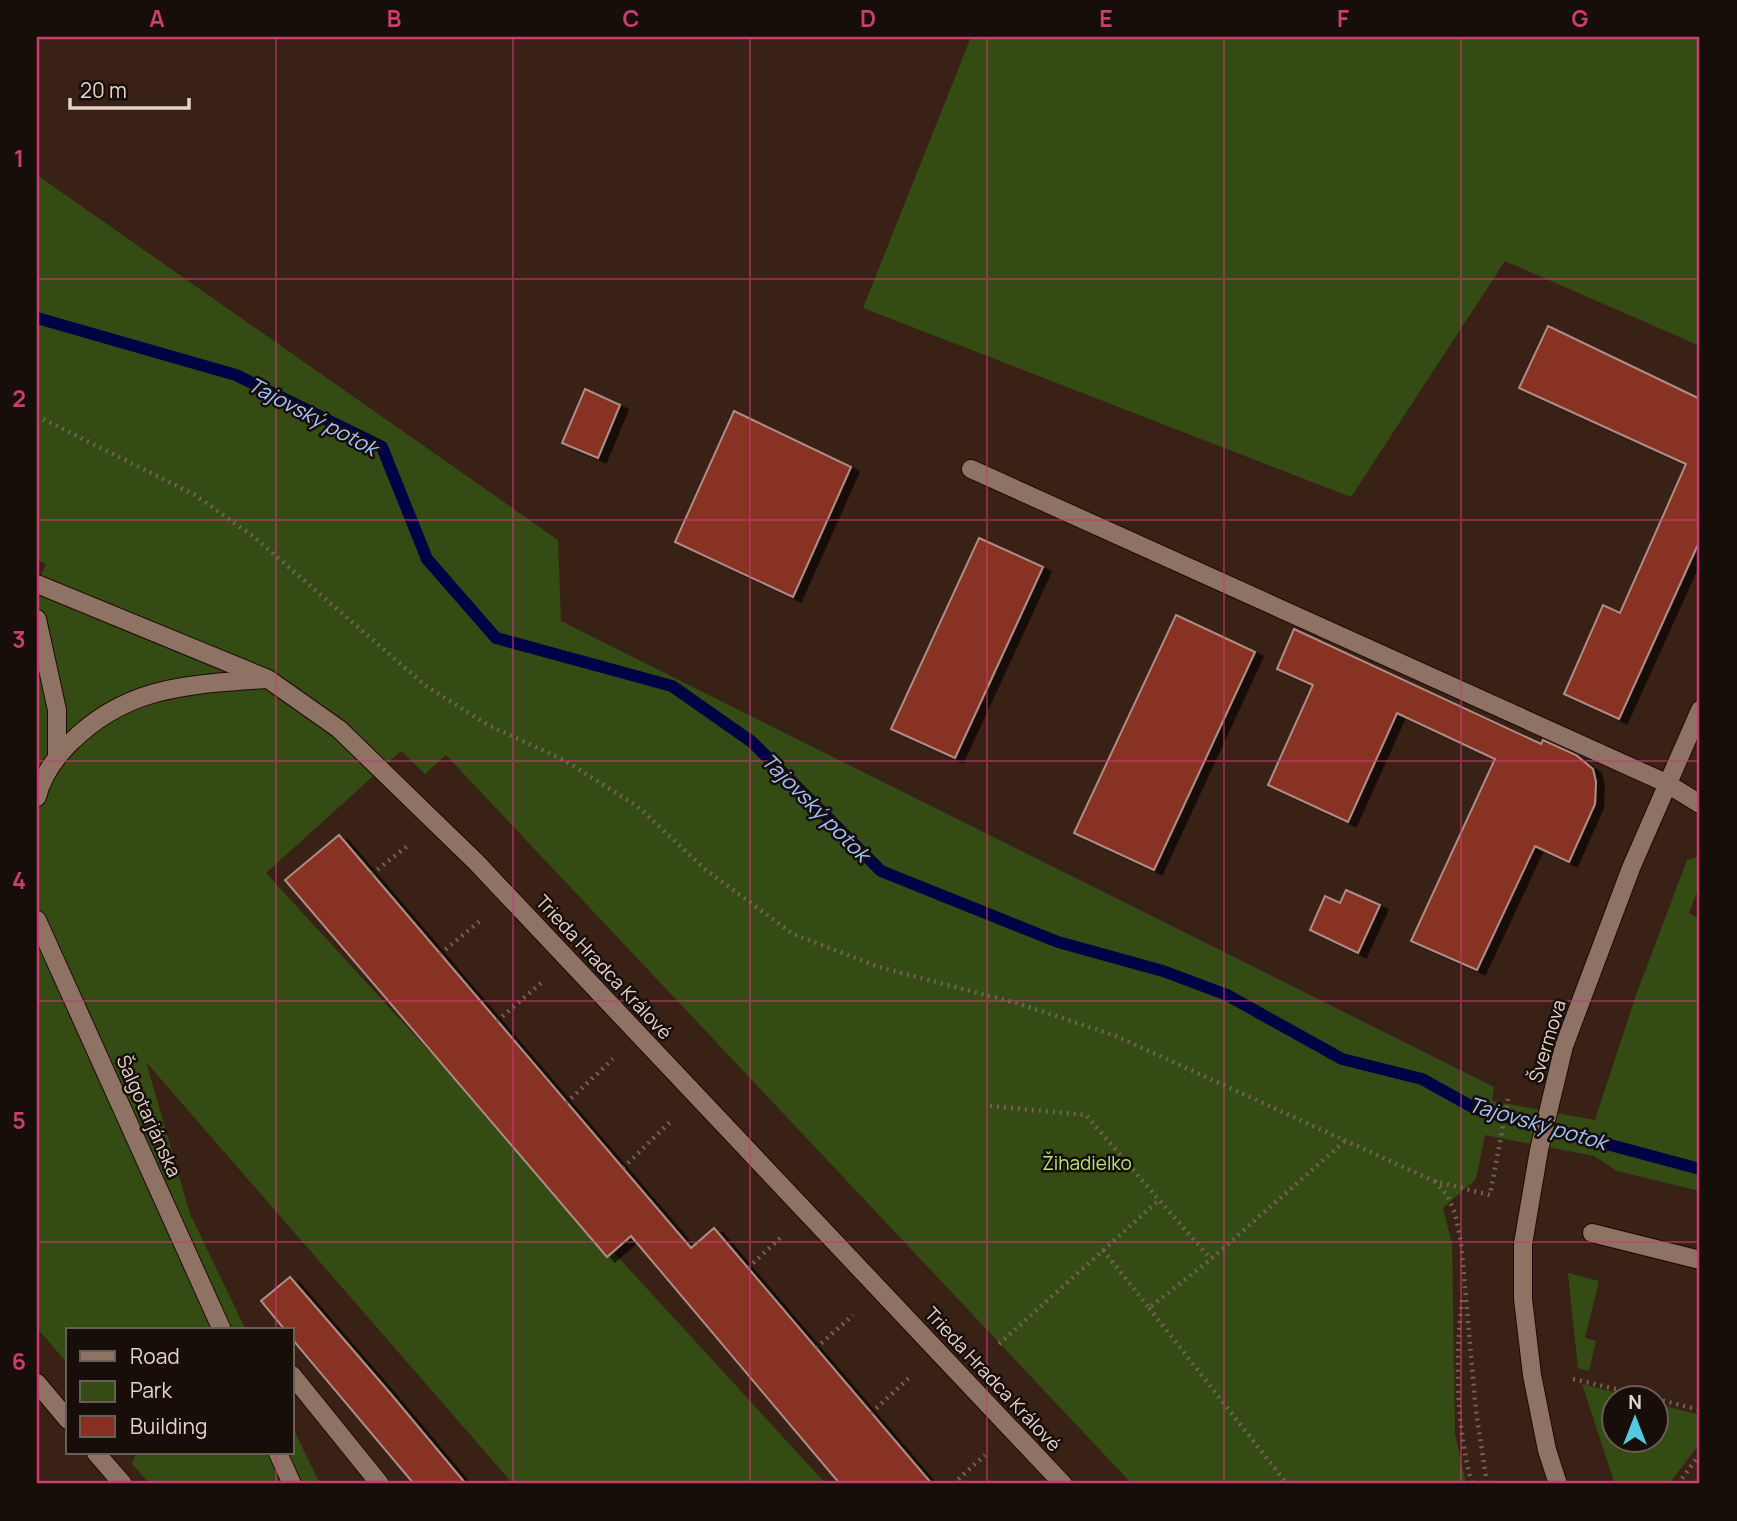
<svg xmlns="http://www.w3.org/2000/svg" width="1737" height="1521" viewBox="0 0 1737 1521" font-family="Manrope,sans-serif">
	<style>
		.green { fill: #344c13 }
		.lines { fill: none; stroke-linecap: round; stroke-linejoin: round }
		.stream { stroke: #000245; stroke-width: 12 }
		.building { fill: #873022; stroke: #ae8d86; stroke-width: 2; filter: url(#shadow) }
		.lane-casing { stroke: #1f0a02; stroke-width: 20 }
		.street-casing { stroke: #1f0a02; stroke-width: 20 }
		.secondary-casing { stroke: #1f0a02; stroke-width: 20 }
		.path { stroke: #756056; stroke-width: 4.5; stroke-dasharray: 2 5; stroke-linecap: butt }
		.lane { stroke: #8e7264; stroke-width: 18 }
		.street { stroke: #8e7264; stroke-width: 18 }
		.secondary { stroke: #8e7264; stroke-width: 18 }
		.grid { fill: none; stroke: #c93d71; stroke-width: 2; stroke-opacity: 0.55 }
		.labels { text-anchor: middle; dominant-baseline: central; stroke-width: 5; stroke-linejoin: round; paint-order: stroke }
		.street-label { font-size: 19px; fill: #e3d3cb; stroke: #180e09 }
		.park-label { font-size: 19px; fill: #b3e675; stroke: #180e09 }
		.water-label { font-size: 21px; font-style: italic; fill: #a2c4fe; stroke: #180e09 }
		.neatline { fill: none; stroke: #c93d71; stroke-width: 2.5 }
		.grid-label { font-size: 23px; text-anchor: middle; font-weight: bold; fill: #c93d71 }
	</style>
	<defs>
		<filter id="shadow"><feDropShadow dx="8" dy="4.5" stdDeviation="0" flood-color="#0009"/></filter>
	</defs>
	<rect width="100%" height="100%" fill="#392115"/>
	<!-- green -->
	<g class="green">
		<polygon points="971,37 1700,37 1700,346 1505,261 1351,497 863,308"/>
		<polygon points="37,175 558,540 561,621 1494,1087 1492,1101 1595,1120 1636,995 1687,860 1700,856 1700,884 1689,913 1700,920 1700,1191 1617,1171 1594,1156 1485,1135 1476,1179 1443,1208 1452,1244 1455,1434 1466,1484 1132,1484 446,755 425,774 401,751 266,873 826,1484 513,1484 146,1062 190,1214 246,1330 68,1330 68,1364 37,1328 37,584 46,564 37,560"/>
		<polygon points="1568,1273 1599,1281 1585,1338 1596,1341 1589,1371 1578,1368"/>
		<polygon points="1582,1384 1637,1398 1614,1398 1614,1440 1656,1440 1657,1404 1700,1415 1700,1443 1669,1484 1615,1484"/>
		<polygon points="292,1426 320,1484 150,1484 132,1464 136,1453 292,1453"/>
	</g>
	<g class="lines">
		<!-- stream -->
		<polyline class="stream" points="37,318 236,375 382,447 427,559 496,638 672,686 752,742 881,871 1058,942 1163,971 1227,995 1342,1059 1422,1079 1476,1109 1700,1169"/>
	</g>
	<!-- building -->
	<g class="building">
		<polygon points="1548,326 1700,399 1700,540 1619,719 1564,694 1603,605 1620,613 1686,464 1519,388"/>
		<polygon points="585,389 620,405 598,458 562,443"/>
		<polygon points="734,411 851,467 793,597 675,542"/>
		<polygon points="979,538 1043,567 955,758 891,729"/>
		<polygon points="1176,615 1255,652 1154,870 1074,833"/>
		<polygon points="1294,629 1541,744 1543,740 1576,755 1593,769 1596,782 1595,804 1569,862 1535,846 1477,970 1411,941 1495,759 1397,713 1348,822 1268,785 1313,685 1277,669"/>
		<polygon points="339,835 691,1248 714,1228 932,1484 840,1484 631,1236 607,1257 285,880"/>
		<polygon points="1346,890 1380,905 1358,953 1310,930 1325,896 1340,903"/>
		<polygon points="290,1277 390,1393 466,1484 414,1484 292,1339 292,1330 285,1330 261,1301"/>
	</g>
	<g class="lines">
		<!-- lane casing -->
		<g class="lane-casing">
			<g id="lane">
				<polyline points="971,469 1666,783 1700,804"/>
				<polyline points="1592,1233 1700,1260"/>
				<polyline points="292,1375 380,1484"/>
			</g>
		</g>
		<!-- street casing -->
		<g class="street-casing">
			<g id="street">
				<polyline points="37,584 268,679 339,729 476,862 1063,1484"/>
				<polyline points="37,619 57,710 57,756"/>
				<path d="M37,797C42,776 55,758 70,743C128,685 189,685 265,679"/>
				<polyline points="37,920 222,1330"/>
				<polyline points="37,1383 68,1420"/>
				<polyline points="96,1453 123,1484"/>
				<polyline points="278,1453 292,1484"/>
			</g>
		</g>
		<!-- secondary casing -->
		<g class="secondary-casing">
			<polyline id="secondary" points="1558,1484 1547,1450 1532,1375 1523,1299 1523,1244 1539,1150 1564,1046 1631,868 1700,710"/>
		</g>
		<!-- path -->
		<g class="path">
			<polyline points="37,416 195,495 254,537 426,686 488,725 564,760 637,806 706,870 793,934 879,967 1020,1004 1116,1036 1434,1181 1490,1195 1508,1099"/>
			<polyline points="372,874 410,844"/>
			<polyline points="440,954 481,920"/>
			<polyline points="497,1021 541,983"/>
			<polyline points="566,1103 613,1059"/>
			<polyline points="990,1106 1086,1115 1159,1200"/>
			<polyline points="623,1168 671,1121"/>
			<polyline points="1435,1181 1447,1195 1455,1213 1461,1242 1476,1411 1487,1484"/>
			<polyline points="1103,1250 1149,1308 1211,1259 1346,1140"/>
			<polyline points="748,1268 780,1238"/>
			<path d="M1462,1300C1455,1359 1456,1426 1472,1484"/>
			<polyline points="1149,1308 1287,1484"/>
			<polyline points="999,1344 1159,1200 1211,1259"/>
			<polyline points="816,1348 853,1315"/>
			<polyline points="1573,1379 1654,1398"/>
			<polyline points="1656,1399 1700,1410"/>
			<polyline points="871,1413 911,1376"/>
			<polyline points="953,1484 985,1455"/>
			<polyline points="1678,1484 1700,1454"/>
		</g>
		<!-- lane -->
		<use href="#lane" class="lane"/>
		<!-- street -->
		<use href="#street" class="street"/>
		<!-- secondary -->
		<use href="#secondary" class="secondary"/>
	</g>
	<!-- grid -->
	<path class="grid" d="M276,37V1330M513,37V1484M750,37V1484M987,37V1484M1224,37V1484M1461,37V1484M37,279H1700M37,520H1700M37,761H1700M37,1001H1700M37,1242H1700M276,1453V1484"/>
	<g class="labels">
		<!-- street labels -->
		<g class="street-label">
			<text transform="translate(604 967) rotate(47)">Trieda Hradca Králové</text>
			<text transform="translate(1547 1041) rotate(-73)">Švermova</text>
			<text transform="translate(149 1116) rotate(66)">Šalgotarjánska</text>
			<text transform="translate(993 1379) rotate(47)">Trieda Hradca Králové</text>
		</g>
		<!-- park labels -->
		<g class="park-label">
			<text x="1087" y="1163">Žihadielko</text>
		</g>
		<!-- water labels -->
		<g class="water-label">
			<text transform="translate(313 416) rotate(28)">Tajovský potok</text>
			<text transform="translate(816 807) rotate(45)">Tajovský potok</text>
			<text transform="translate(1538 1123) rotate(16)">Tajovský potok</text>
		</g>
	</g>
	<!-- border -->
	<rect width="1737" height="1521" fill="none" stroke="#180e09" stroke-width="77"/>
	<!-- legend -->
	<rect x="66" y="1328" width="228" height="126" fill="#180e09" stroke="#695d57" stroke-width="2"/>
	<rect x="80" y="1351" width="35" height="10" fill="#8e7264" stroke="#695d57" stroke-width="2"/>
	<text x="130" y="1364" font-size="21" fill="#e3d3cb">Road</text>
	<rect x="80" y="1381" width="35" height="21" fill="#344c13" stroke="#695d57" stroke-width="2"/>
	<text x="130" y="1398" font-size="21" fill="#e3d3cb">Park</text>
	<rect x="80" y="1416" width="35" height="21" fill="#873022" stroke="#695d57" stroke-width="2"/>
	<text x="130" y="1434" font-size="21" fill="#e3d3cb">Building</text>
	<!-- north arrow -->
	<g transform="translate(1635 1419)"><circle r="33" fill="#180e09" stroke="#695d57" stroke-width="2"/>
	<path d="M0-5L12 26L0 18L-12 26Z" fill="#55cadf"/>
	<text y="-10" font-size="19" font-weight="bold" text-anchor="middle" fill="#e3d3cb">N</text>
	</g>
	<!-- scale -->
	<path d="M70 98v10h119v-10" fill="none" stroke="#e3d3cb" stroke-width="3.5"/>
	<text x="80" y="98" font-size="21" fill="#e3d3cb" stroke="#180e09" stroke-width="5" paint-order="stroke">20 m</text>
	<rect x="38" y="38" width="1660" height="1444" class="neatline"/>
	<g class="grid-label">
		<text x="157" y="27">A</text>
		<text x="394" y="27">B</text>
		<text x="631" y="27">C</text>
		<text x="868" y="27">D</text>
		<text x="1106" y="27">E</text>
		<text x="1343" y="27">F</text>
		<text x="1580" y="27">G</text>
		<text x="19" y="167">1</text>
		<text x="19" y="407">2</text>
		<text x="19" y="648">3</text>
		<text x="19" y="889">4</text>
		<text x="19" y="1129">5</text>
		<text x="19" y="1370">6</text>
	</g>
</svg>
